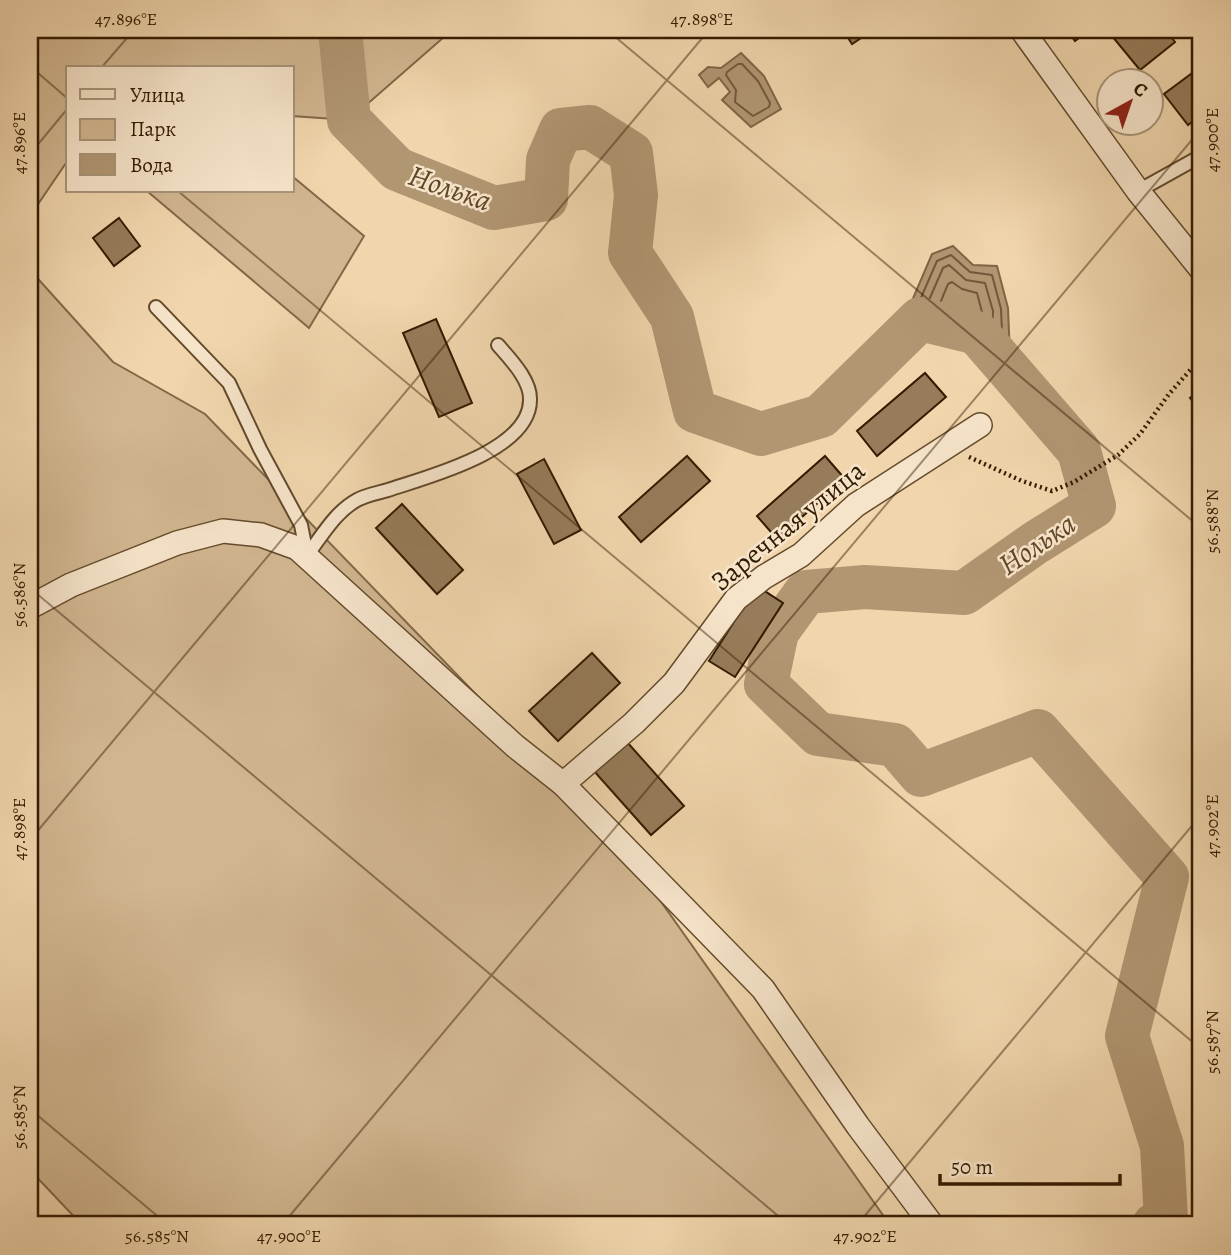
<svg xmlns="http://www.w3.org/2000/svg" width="1231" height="1255" viewBox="0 0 1231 1255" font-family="Alegreya,serif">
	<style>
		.green { fill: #d1b690; stroke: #826848; stroke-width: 2 }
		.water { fill: #b19672; stroke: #7f6544; stroke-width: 2 }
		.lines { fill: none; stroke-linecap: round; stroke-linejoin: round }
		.shore { stroke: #725839; stroke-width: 2 }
		.river { stroke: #b19672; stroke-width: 44 }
		.building { fill: #967c5a; stroke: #341b00; stroke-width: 2 }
		.service-casing { stroke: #634a2b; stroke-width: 16 }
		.minor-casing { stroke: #634a2b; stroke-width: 26 }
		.path { stroke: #341b00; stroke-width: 4.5; stroke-dasharray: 2 3.5; stroke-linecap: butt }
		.service { stroke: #f6e4ca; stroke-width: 12 }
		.minor { stroke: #f6e4ca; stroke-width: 23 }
		.ticks { fill: none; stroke: #341b00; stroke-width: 2; stroke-opacity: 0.45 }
		.labels { text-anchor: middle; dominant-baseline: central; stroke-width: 5; stroke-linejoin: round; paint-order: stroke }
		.street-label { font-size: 28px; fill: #341b00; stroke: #f6e4ca }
		.water-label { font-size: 30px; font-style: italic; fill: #604628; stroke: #f6e4ca }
		.neatline { fill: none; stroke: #341b00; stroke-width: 2.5 }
		.ticks-label { font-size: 18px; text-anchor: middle; fill: #341b00 }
	</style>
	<rect width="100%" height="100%" fill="#f1d6ad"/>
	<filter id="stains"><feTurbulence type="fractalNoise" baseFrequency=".00286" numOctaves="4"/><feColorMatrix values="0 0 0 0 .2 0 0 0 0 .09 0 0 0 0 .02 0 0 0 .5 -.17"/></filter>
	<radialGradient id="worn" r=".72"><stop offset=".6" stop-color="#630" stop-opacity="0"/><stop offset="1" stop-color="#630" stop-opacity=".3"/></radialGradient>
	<!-- green -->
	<g class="green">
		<polygon points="30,30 452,30 349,120 292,116 292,68 68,68 68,160 30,216"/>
		<polygon points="292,176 364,236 309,328 147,191 292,191"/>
		<polygon points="30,270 113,362 205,414 618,841 890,1225 82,1225 30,1170"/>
	</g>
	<!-- water -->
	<g class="water">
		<polygon points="741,53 764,76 781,109 751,127 722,100 730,92 719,78 708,87 699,75 708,67 721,68"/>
		<polygon points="953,246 973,265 997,266 1008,308 1010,356 998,367 955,346 911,335 905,317 932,254"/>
	</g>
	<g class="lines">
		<!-- shore -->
		<g class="shore">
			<polygon points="738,64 742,64 758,81 770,103 769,107 753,116 735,102 736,90 726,75 727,72"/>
			<polygon points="951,255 970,272 992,275 1001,309 1003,352 998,358 958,340 916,328 913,316 937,261"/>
			<polygon points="949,265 966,280 985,283 993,311 992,345 960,331 923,321 922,316 943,268"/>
			<polygon points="952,282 962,289 977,293 982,312 981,328 936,313 948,284"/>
		</g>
		<!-- river -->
		<polyline class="river" points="340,30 349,120 397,169 494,208 546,199 548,160 561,130 590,127 631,153 636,195 630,253 672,317 695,411 761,434 821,416 920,319 977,333 1079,451 1094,506 1035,543 964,593 865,587 806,592 777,632 766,684 818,734 895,745 921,775 1038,731 1167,877 1127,1036 1162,1146 1166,1219 1154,1225"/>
	</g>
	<!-- building -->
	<g class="building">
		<polygon points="843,30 873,30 852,44"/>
		<polygon points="1067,30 1089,30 1075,41"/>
		<polygon points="1107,30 1166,30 1175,42 1140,70"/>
		<polygon points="1195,71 1201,79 1201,115 1188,125 1164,94"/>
		<polygon points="119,218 140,246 114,266 93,238"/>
		<polygon points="436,319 472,403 439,417 403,333"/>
		<polygon points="925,373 946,397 877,456 857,431"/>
		<polygon points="1201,389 1201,412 1190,398"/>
		<polygon points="687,456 710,481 641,542 619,517"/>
		<polygon points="825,456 845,479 777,539 757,516"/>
		<polygon points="544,459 581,530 554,544 517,474"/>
		<polygon points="402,504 463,570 437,594 376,528"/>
		<polygon points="757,586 783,603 735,677 709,661"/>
		<polygon points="592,653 620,683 558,741 529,711"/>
		<polygon points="627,742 684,806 651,835 594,771"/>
	</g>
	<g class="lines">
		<!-- service casing -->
		<g class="service-casing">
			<g id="service">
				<polyline points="1138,191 1201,156"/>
				<polyline points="156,307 229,383 260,449 301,525 307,555"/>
				<path d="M307,555C322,536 335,512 357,500C366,495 378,493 388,490C427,477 530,451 530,400C531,380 510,359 498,345"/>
			</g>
		</g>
		<!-- minor casing -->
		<g class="minor-casing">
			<g id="minor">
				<polyline points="1022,30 1138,191 1201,269"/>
				<polyline points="30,607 71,585 177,543 223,531 261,535 297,548 515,746 563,784 763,989 858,1126 932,1225"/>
				<polyline points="563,784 634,723 674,683 736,599 764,577 801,555 856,505 980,425"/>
			</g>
		</g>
		<!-- path -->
		<polyline class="path" points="969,457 1022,481 1052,491 1074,482 1118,455 1140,434 1169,394 1201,358"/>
		<!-- service -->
		<use href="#service" class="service"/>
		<!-- minor -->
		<use href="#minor" class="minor"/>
	</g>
	<!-- ticks -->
	<path class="ticks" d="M607,30L1201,528M30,66L68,99M101,68L134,30M30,154L68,108M178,191L1201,1049M30,588L789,1225M30,840L709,30M30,1109L168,1225M282,1225L1201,129M857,1225L1201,815"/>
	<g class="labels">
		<!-- street labels -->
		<g class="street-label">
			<text transform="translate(788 526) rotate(-39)">Заречная улица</text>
		</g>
		<!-- water labels -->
		<g class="water-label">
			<text transform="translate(450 188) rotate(19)">Нолька</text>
			<text transform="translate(1037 544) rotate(-34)">Нолька</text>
		</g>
	</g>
	<!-- margin -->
	<rect width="1231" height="1255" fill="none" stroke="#f1d6ad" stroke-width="77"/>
	<!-- legend -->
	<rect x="66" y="66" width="228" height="126" fill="#f6e4ca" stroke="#a89479" stroke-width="2"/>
	<rect x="80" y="89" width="35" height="10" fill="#f6e4ca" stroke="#a89479" stroke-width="2"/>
	<text x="130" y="102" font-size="21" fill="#341b00">Улица</text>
	<rect x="80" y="119" width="35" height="21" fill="#d1b690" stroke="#a89479" stroke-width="2"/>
	<text x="130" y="136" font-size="21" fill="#341b00">Парк</text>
	<rect x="80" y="154" width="35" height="21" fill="#b19672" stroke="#a89479" stroke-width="2"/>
	<text x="130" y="172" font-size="21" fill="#341b00">Вода</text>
	<!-- north arrow -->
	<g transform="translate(1130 102) rotate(40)"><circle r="33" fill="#f6e4ca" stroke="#a89479" stroke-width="2"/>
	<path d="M0-5L12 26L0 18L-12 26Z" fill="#8f2418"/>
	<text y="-10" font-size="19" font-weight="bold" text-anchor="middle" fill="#341b00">С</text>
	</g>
	<!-- scale -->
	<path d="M940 1174v10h180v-10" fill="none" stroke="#341b00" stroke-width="3.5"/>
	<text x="951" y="1174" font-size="21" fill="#341b00" stroke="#f6e4ca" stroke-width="5" paint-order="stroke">50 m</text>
	<rect x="38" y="38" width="1154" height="1178" class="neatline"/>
	<g class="ticks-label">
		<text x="126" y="25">47.896°E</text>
		<text x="702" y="25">47.898°E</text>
		<text transform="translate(1212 140) rotate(-90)" y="6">47.900°E</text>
		<text transform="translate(19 143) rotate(-90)" y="6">47.896°E</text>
		<text transform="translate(1212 521) rotate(-90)" y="6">56.588°N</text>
		<text transform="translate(19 595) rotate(-90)" y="6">56.586°N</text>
		<text transform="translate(1212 826) rotate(-90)" y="6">47.902°E</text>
		<text transform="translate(19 829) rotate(-90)" y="6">47.898°E</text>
		<text transform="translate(1212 1042) rotate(-90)" y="6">56.587°N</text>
		<text transform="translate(19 1117) rotate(-90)" y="6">56.585°N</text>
		<text x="157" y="1242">56.585°N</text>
		<text x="289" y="1242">47.900°E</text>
		<text x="865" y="1242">47.902°E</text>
	</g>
	<rect width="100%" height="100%" filter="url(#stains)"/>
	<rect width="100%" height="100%" fill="url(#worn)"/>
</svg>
